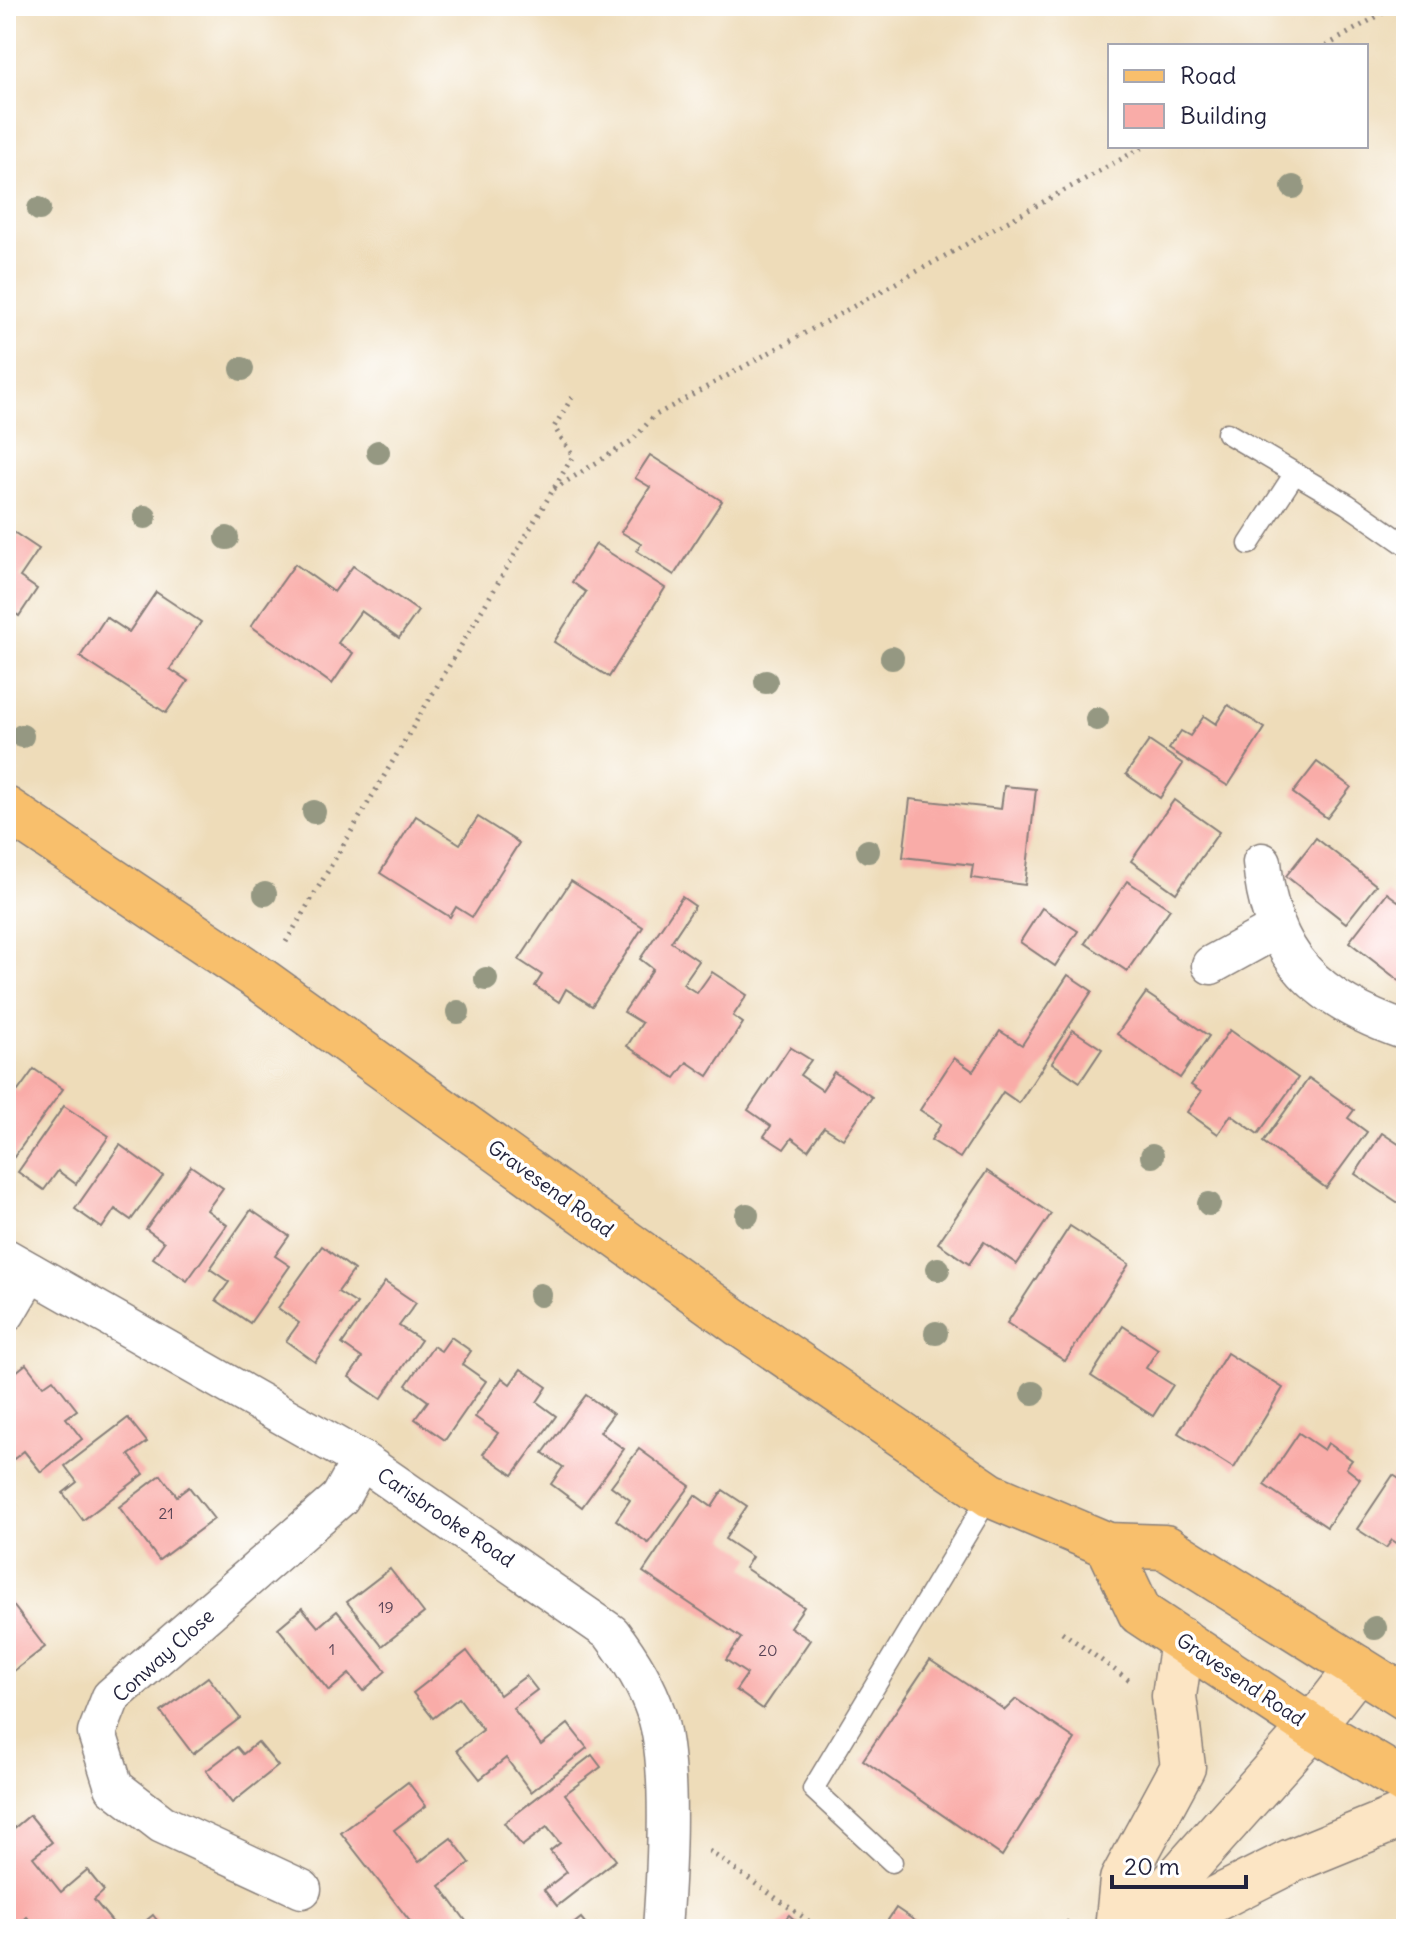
<svg xmlns="http://www.w3.org/2000/svg" width="1412" height="1935" viewBox="0 0 1412 1935" font-family="Delius,sans-serif">
	<style>
		.building { fill: #f9aca8 }
		.lines { fill: none; stroke-linecap: round; stroke-linejoin: round }
		.lane-casing { stroke: #887f7a; stroke-width: 23 }
		.street-casing { stroke: #887f7a; stroke-width: 41 }
		.secondary-casing { stroke: #887f7a; stroke-width: 47 }
		.primary-casing { stroke: #887f7a; stroke-width: 47 }
		.path { stroke: #887f7a; stroke-width: 5; stroke-dasharray: 2 6; stroke-linecap: butt }
		.lane { stroke: #fff; stroke-width: 20 }
		.street { stroke: #fff; stroke-width: 38 }
		.secondary { stroke: #fce5c4; stroke-width: 44 }
		.primary { stroke: #f8bf6c; stroke-width: 44 }
		.tree { fill: #959882 }
		.labels { text-anchor: middle; dominant-baseline: central; stroke-width: 7; stroke-linejoin: round; paint-order: stroke }
		.number-label { font-size: 16px; fill: #584456 }
		.street-label { font-size: 20px; fill: #22223b; stroke: #fff }
	</style>
	<rect width="100%" height="100%" fill="#fff"/>
	<filter id="ink" filterUnits="userSpaceOnUse"><feTurbulence type="fractalNoise" baseFrequency=".0125" numOctaves="2"/><feDisplacementMap in="SourceGraphic" scale="16" xChannelSelector="R" yChannelSelector="G"/><feConvolveMatrix kernelMatrix="1 2 1 2 8 2 1 2 1" color-interpolation-filters="sRGB"/></filter>
	<filter id="wash" filterUnits="userSpaceOnUse"><feTurbulence type="fractalNoise" baseFrequency=".006" numOctaves="4" result="noise"/><feDisplacementMap in="SourceGraphic" scale="32" xChannelSelector="R" yChannelSelector="G"/><feGaussianBlur stdDeviation="1.8" result="paint"/><feColorMatrix in="noise" values="0 0 0 0 0 0 0 0 0 0 0 0 0 0 0 0 0 1.4 0 .05"/><feComposite in="paint" operator="in"/></filter>
	<g filter="url(#wash)">
		<rect width="100%" height="100%" fill="#eedcb9"/>
		<g id="blocks">
			<!-- building -->
			<g class="building">
				<polygon points="650,455 722,501 674,575 637,551 641,544 621,532 650,487 635,478"/>
				<polygon points="6,527 39,549 20,577 37,589 19,616 6,607"/>
				<polygon points="596,544 665,588 609,677 554,642 586,592 572,582"/>
				<polygon points="295,564 334,592 353,566 418,611 399,638 361,611 338,643 353,653 332,684 251,626"/>
				<polygon points="156,592 201,622 170,669 188,681 166,713 80,657 106,617 129,632"/>
				<polygon points="1228,705 1265,728 1228,786 1169,749 1181,731 1190,736 1204,716 1216,724"/>
				<polygon points="1149,741 1183,764 1160,798 1126,774"/>
				<polygon points="1317,762 1351,787 1327,818 1293,793"/>
				<polygon points="1004,786 1036,789 1025,885 971,878 973,865 903,857 910,799 1001,809"/>
				<polygon points="1174,800 1219,832 1176,893 1131,861"/>
				<polygon points="416,816 460,844 478,817 519,843 472,917 456,907 450,917 380,873"/>
				<polygon points="1316,838 1376,885 1346,923 1286,876"/>
				<polygon points="571,881 643,927 592,1006 566,989 559,1002 535,986 542,975 519,960"/>
				<polygon points="1127,881 1170,909 1127,971 1085,943"/>
				<polygon points="1387,893 1406,907 1406,986 1349,942"/>
				<polygon points="682,897 695,906 671,942 699,961 683,984 697,993 712,972 747,995 733,1016 743,1023 708,1076 687,1062 675,1078 627,1046 642,1023 624,1012 653,969 640,959"/>
				<polygon points="1042,908 1078,931 1055,966 1020,942"/>
				<polygon points="1068,975 1092,991 1019,1103 1003,1092 960,1158 931,1140 941,1124 920,1110 954,1058 973,1071 1000,1031 1022,1045"/>
				<polygon points="1146,993 1209,1036 1180,1078 1117,1034"/>
				<polygon points="1073,1030 1102,1049 1080,1082 1052,1063"/>
				<polygon points="1230,1030 1298,1078 1258,1134 1231,1115 1218,1134 1187,1112 1201,1092 1191,1085"/>
				<polygon points="790,1047 811,1060 800,1075 822,1090 834,1072 872,1097 843,1139 824,1127 808,1150 792,1138 784,1149 764,1136 771,1126 748,1110"/>
				<polygon points="34,1069 63,1089 14,1157 6,1151 6,1083 18,1091"/>
				<polygon points="1309,1078 1354,1110 1348,1118 1367,1132 1326,1188 1263,1142"/>
				<polygon points="64,1106 109,1136 76,1184 58,1171 44,1190 18,1172"/>
				<polygon points="1382,1133 1406,1149 1406,1208 1355,1174"/>
				<polygon points="120,1145 163,1176 131,1220 115,1209 102,1228 75,1209"/>
				<polygon points="191,1166 223,1188 207,1210 227,1225 187,1281 153,1258 164,1242 146,1229"/>
				<polygon points="987,1171 1051,1214 1017,1264 984,1242 969,1264 938,1243"/>
				<polygon points="251,1210 289,1236 275,1256 290,1266 250,1323 216,1300 229,1282 210,1269"/>
				<polygon points="1070,1226 1129,1264 1065,1361 1007,1323"/>
				<polygon points="322,1246 354,1270 338,1292 357,1304 315,1362 286,1341 299,1323 278,1308"/>
				<polygon points="385,1282 416,1303 399,1326 421,1340 381,1399 349,1377 362,1358 342,1344"/>
				<polygon points="1123,1326 1158,1349 1146,1368 1173,1385 1153,1416 1091,1376"/>
				<polygon points="451,1337 471,1351 462,1364 486,1381 445,1440 415,1419 428,1401 406,1385 433,1346 441,1351"/>
				<polygon points="1227,1353 1283,1388 1234,1468 1178,1433"/>
				<polygon points="26,1364 43,1386 53,1379 77,1410 66,1418 82,1439 41,1472 24,1451 14,1459 6,1450 6,1380"/>
				<polygon points="521,1369 547,1387 537,1402 556,1416 513,1475 483,1454 498,1433 475,1417 502,1378 510,1384"/>
				<polygon points="586,1395 613,1414 600,1432 624,1449 582,1507 551,1484 563,1467 543,1453"/>
				<polygon points="128,1418 147,1442 129,1455 144,1474 83,1520 63,1493 77,1482 65,1466"/>
				<polygon points="1299,1433 1324,1450 1328,1443 1352,1460 1346,1468 1360,1479 1327,1527 1264,1485"/>
				<polygon points="639,1449 690,1486 648,1543 616,1520 630,1500 611,1486"/>
				<polygon points="161,1475 177,1496 189,1487 214,1519 159,1560 119,1507"/>
				<polygon points="1393,1475 1406,1483 1406,1549 1392,1540 1386,1548 1357,1529"/>
				<polygon points="723,1490 747,1506 725,1539 752,1557 745,1568 804,1607 790,1627 810,1640 763,1709 736,1690 747,1674 726,1660 741,1638 643,1572 695,1495 712,1507"/>
				<polygon points="390,1569 424,1613 382,1646 347,1602"/>
				<polygon points="6,1596 45,1647 6,1677"/>
				<polygon points="302,1608 318,1627 337,1611 386,1671 363,1691 349,1674 329,1691 278,1628"/>
				<polygon points="467,1651 500,1695 526,1676 537,1690 513,1708 541,1745 568,1724 587,1748 531,1792 506,1758 480,1779 457,1750 483,1730 459,1698 433,1718 413,1693"/>
				<polygon points="930,1660 1005,1710 1016,1699 1075,1739 1002,1856 863,1760"/>
				<polygon points="208,1677 240,1718 193,1754 161,1712"/>
				<polygon points="258,1742 278,1766 232,1803 206,1771 237,1747 243,1754"/>
				<polygon points="592,1755 601,1767 565,1794 616,1860 557,1906 544,1890 567,1872 550,1851 560,1843 547,1827 522,1846 504,1823"/>
				<polygon points="408,1782 426,1806 394,1830 419,1862 451,1838 470,1863 440,1886 466,1921 455,1929 416,1929 341,1833"/>
				<polygon points="30,1815 52,1842 33,1857 61,1892 87,1870 104,1891 94,1900 118,1929 37,1929 27,1917 14,1929 6,1919 6,1835"/>
				<polygon points="896,1908 927,1929 882,1929"/>
				<polygon points="153,1915 164,1929 136,1929"/>
				<polygon points="789,1915 805,1929 777,1929"/>
				<polygon points="581,1918 590,1929 567,1929"/>
			</g>
		</g>
	</g>
	<g filter="url(#ink)">
		<use href="#blocks" fill-opacity="0" stroke="#887f7a" stroke-width="2"/>
		<g class="lines">
			<!-- lane casing -->
			<g class="lane-casing">
				<g id="lane">
					<polyline points="1227,433 1347,504 1406,545"/>
					<polyline points="1249,544 1295,473"/>
					<polyline points="892,1862 813,1789 990,1495"/>
				</g>
			</g>
			<!-- street casing -->
			<g class="street-casing">
				<g id="street">
					<path d="M1262,862C1270,958 1318,1001 1406,1031"/>
					<polyline points="1211,965 1275,930"/>
					<path d="M6,1258L361,1460L611,1633C630,1658 646,1683 656,1713C673,1764 666,1874 662,1929"/>
					<polyline points="6,1313 30,1272"/>
					<polyline points="302,1889 162,1824 114,1787 97,1733 111,1697 340,1498 361,1460"/>
				</g>
			</g>
			<!-- secondary casing -->
			<g class="secondary-casing">
				<g id="secondary">
					<polyline points="1117,1929 1122,1880 1183,1767 1174,1696 1182,1640"/>
					<polyline points="1132,1929 1312,1727 1358,1668"/>
					<polyline points="1156,1929 1291,1861 1406,1814"/>
				</g>
			</g>
			<!-- primary casing -->
			<g class="primary-casing">
				<g id="primary">
					<polyline points="6,809 263,981 738,1323 990,1495 1108,1545 1165,1547 1406,1698"/>
					<polyline points="1108,1545 1140,1613 1312,1727 1406,1783"/>
				</g>
			</g>
			<!-- path -->
			<g class="path">
				<polyline points="1326,46 1395,6"/>
				<polyline points="554,489 633,440 654,416 1145,146"/>
				<polyline points="286,942 573,456 554,427 573,396"/>
				<polyline points="1062,1632 1130,1681"/>
				<polyline points="709,1851 820,1929"/>
				<polyline points="1063,1929 1072,1917"/>
			</g>
			<!-- lane -->
			<use href="#lane" class="lane"/>
			<!-- street -->
			<use href="#street" class="street"/>
			<!-- secondary -->
			<use href="#secondary" class="secondary"/>
			<!-- primary -->
			<use href="#primary" class="primary"/>
		</g>
		<!-- trees -->
		<g class="tree">
			<circle cx="1293" cy="187" r="12"/>
			<circle cx="39" cy="209" r="12"/>
			<circle cx="242" cy="369" r="12"/>
			<circle cx="378" cy="452" r="12"/>
			<circle cx="145" cy="517" r="12"/>
			<circle cx="227" cy="538" r="12"/>
			<circle cx="892" cy="658" r="12"/>
			<circle cx="766" cy="682" r="12"/>
			<circle cx="1097" cy="719" r="12"/>
			<circle cx="22" cy="736" r="12"/>
			<circle cx="314" cy="812" r="12"/>
			<circle cx="868" cy="851" r="12"/>
			<circle cx="265" cy="894" r="12"/>
			<circle cx="486" cy="979" r="12"/>
			<circle cx="458" cy="1012" r="12"/>
			<circle cx="1152" cy="1156" r="12"/>
			<circle cx="1209" cy="1204" r="12"/>
			<circle cx="747" cy="1215" r="12"/>
			<circle cx="938" cy="1269" r="12"/>
			<circle cx="540" cy="1295" r="12"/>
			<circle cx="936" cy="1333" r="12"/>
			<circle cx="1033" cy="1393" r="12"/>
			<circle cx="1375" cy="1628" r="12"/>
		</g>
	</g>
	<g class="labels">
		<!-- number labels -->
		<g class="number-label">
			<text x="166" y="1513">21</text>
			<text x="386" y="1607">19</text>
			<text x="332" y="1649">1</text>
			<text x="768" y="1650">20</text>
		</g>
		<!-- street labels -->
		<g class="street-label">
			<text transform="translate(551 1188) rotate(36)">Gravesend Road</text>
			<text transform="translate(446 1517) rotate(34)">Carisbrooke Road</text>
			<text transform="translate(163 1655) rotate(-42)">Conway Close</text>
			<text transform="translate(1241 1679) rotate(34)">Gravesend Road</text>
		</g>
	</g>
	<!-- margin -->
	<rect width="1412" height="1935" fill="none" stroke="#fff" stroke-width="32"/>
	<!-- legend -->
	<rect x="1108" y="44" width="260" height="104" fill="#ffffff" stroke="#a7a7b1" stroke-width="2"/>
	<rect x="1124" y="70" width="40" height="12" fill="#f8bf6c" stroke="#a7a7b1" stroke-width="2"/>
	<text x="1180" y="84" font-size="24" fill="#22223b">Road</text>
	<rect x="1124" y="104" width="40" height="24" fill="#f9aca8" stroke="#a7a7b1" stroke-width="2"/>
	<text x="1180" y="124" font-size="24" fill="#22223b">Building</text>
	<!-- scale -->
	<path d="M1112 1875v12h134v-12" fill="none" stroke="#22223b" stroke-width="4"/>
	<text x="1124" y="1875" font-size="24" fill="#22223b" stroke="#ffffff" stroke-width="6" paint-order="stroke">20 m</text>
</svg>
